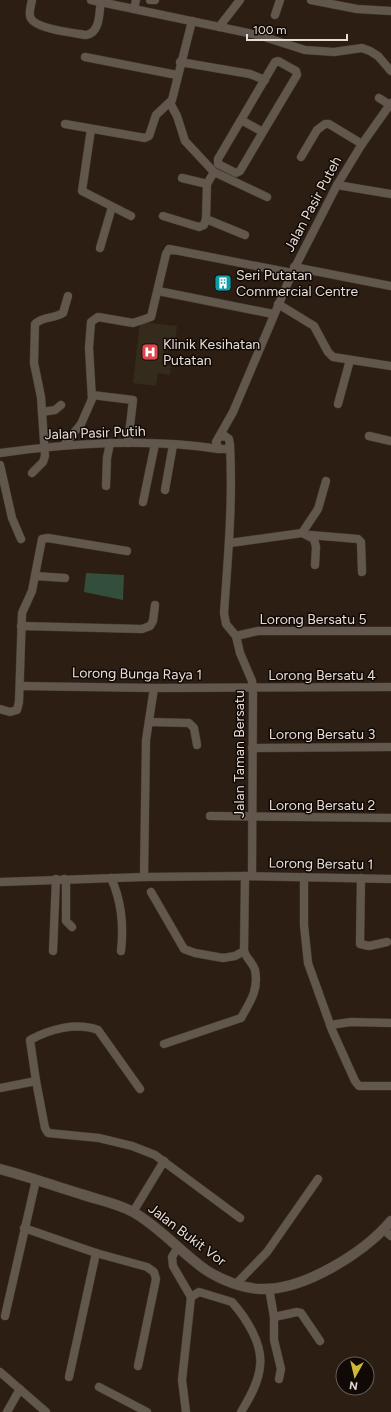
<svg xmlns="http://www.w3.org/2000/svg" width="391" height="1412" viewBox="0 0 391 1412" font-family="Figtree,sans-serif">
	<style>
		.medical { fill: #352b1c }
		.green { fill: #344e3c }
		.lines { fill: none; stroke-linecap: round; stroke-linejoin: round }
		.minor-casing { stroke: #46392e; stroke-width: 9 }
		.tertiary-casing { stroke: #46392e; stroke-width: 11 }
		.minor { stroke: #62574d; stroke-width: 8 }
		.tertiary { stroke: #62574d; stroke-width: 10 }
		.labels { text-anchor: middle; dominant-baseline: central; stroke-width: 3; stroke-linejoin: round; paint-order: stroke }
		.street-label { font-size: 14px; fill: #e8ddd6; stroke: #100905 }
		.poi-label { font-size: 14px; fill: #e8ddd6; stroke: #100905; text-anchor: start }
	</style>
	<rect width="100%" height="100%" fill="#2c1e13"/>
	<!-- medical -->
	<polygon class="medical" points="140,322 177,326 175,340 165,340 162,364 171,365 170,375 158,373 156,386 133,383"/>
	<!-- green -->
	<polygon class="green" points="86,573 124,575 123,600 84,592"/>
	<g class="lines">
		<!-- minor casing -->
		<g class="minor-casing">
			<g id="minor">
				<path d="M32,0C31,5 29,11 30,16C32,29 75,33 86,35C101,33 99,11 101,0"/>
				<polyline points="91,0 258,35 305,50 334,52 362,48 370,51 378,56 391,71"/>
				<polyline points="150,0 155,0"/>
				<polyline points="311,0 357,9 391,11"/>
				<polyline points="134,9 136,0"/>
				<polyline points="275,15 280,0"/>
				<polyline points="219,27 240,0"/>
				<polyline points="85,57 177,75"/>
				<polyline points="180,62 250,74 265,80"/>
				<polyline points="379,98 390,105"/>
				<polyline points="170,103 177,116 185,141 214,172 267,197"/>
				<path d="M241,120L263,132L240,171L236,173L218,164V159C237,127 256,94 275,62L278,61L296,71L297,75L263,132"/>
				<polyline points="65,124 145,138 149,136 156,115 172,100 192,21"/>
				<polyline points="91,129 82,191 131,216"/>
				<polyline points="301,157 317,130 325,124 329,124 362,144"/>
				<polyline points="214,172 207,184 206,219 245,235"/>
				<polyline points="182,178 207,184"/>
				<polyline points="337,185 391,194"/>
				<polyline points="163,216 199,227 204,225 206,219"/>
				<polyline points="100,248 112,207"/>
				<polyline points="294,267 391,286"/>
				<polyline points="158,291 273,314"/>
				<polyline points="278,304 314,326 328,352 333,357 391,366"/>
				<polyline points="92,395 133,400 128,443"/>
				<polyline points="338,404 350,360"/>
				<polyline points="42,412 55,410 61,405"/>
				<polyline points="369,436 391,441"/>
				<polyline points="219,437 225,436 229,439 230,445 227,449 219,449 216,442 233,412 292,273 337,185 362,144 391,103"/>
				<polyline points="64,445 81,424 92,399 89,348 91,322 98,317 133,323 151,317 166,254 169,249 292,273"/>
				<path d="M230,445C233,501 228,557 224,613L226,624L236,636L240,653L252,681L253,688L252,876"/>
				<path d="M0,453C72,443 146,438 219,449"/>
				<polyline points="0,465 12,518 21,539"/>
				<path d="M32,473L43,462L45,456L41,397L34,363L35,324C43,316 54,319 63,313L68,296"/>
				<polyline points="106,486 107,458 110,443"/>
				<polyline points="165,490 173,445"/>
				<polyline points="143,502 155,444"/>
				<polyline points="302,533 318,509 326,481"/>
				<polyline points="310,535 358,539 361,542 362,572"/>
				<polyline points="230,543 302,533 314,539 316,547 315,565"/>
				<polyline points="35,576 65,578"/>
				<polyline points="21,626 142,629 150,626 153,621 155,605"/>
				<polyline points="236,636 258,631 391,631"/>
				<polyline points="20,686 154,688 391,687"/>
				<polyline points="0,709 10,712 17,710 19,702 22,613 32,591 42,539 48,538 127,551"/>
				<polyline points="149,722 189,723 194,728 197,745"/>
				<polyline points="252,748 391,747"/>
				<polyline points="210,816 391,818"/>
				<polyline points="144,877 146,740 154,688"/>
				<polyline points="304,877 304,925 308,963 332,1030 355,1081 359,1086 391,1086"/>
				<path d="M111,878C122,902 124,925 121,951"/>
				<polyline points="361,878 360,944 369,946 387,942"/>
				<polyline points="64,879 66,883 66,921 72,927"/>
				<polyline points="0,882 144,877 245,876 391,879"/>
				<polyline points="151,892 184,949 195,953 223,958 235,956 244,951"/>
				<polyline points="53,951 56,879"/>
				<polyline points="330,1025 351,1022 391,1023"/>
				<path d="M164,1044L241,1018C250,1002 259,990 255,970C253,963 246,958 244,951L245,876"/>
				<polyline points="36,1081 45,1128 48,1133 99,1138 132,1146 155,1155 240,1218"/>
				<path d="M0,1088L36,1081L30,1040C50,1029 76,1022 98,1030L140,1089"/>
				<polyline points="133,1212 164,1161"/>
				<polyline points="24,1228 96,1253 147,1267 154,1272 156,1279 138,1366"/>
				<polyline points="383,1229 391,1236"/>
				<polyline points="178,1247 172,1257 173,1266 191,1297 182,1380 186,1412"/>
				<polyline points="236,1284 267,1252 318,1179"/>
				<polyline points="269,1288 274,1317 274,1340 281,1369 279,1379"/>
				<path d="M191,1297L199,1292L232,1302C246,1318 263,1344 260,1366C259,1382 249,1399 241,1412"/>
				<polyline points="5,1316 36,1180"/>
				<polyline points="274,1317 297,1312 301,1313 320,1341"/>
				<polyline points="0,1372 46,1412"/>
				<polyline points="69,1377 96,1253"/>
				<polyline points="99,1387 147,1412"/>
				<polyline points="7,1412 20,1389"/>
			</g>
		</g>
		<!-- tertiary casing -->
		<g class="tertiary-casing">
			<path id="tertiary" d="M0,1169C27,1176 54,1186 81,1194C98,1200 117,1203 133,1212C160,1227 180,1252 206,1270C221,1280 242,1288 260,1289C303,1291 364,1253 391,1221"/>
		</g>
		<!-- minor -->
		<use href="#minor" class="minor"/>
		<!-- tertiary -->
		<use href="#tertiary" class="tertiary"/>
	</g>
	<!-- icons -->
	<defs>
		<g id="building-square" transform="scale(0.9)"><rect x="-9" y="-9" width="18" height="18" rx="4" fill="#0f9aa8" stroke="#100905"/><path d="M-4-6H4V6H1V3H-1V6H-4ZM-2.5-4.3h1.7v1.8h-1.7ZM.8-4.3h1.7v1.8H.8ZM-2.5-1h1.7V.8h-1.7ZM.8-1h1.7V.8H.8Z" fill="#fff"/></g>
		<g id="hospital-square" transform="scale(0.9)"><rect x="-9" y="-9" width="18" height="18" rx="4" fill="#e0444e" stroke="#100905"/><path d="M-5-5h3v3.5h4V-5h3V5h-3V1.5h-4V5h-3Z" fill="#fff"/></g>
	</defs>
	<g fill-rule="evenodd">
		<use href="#building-square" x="223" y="283"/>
		<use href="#hospital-square" x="150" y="352"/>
	</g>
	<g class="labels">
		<!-- street labels -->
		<g class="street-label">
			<text transform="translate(313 204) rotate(-62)">Jalan Pasir Puteh</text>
			<text transform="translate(95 433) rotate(-2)">Jalan Pasir Putih</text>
			<text x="313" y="619">Lorong Bersatu 5</text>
			<text transform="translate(137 674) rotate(1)">Lorong Bunga Raya 1</text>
			<text x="322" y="675">Lorong Bersatu 4</text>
			<text x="322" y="734">Lorong Bersatu 3</text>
			<text transform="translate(239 754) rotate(-90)">Jalan Taman Bersatu</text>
			<text x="322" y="805">Lorong Bersatu 2</text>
			<text transform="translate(321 864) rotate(1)">Lorong Bersatu 1</text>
			<text transform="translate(187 1235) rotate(37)">Jalan Bukit Vor</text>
		</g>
		<!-- poi labels -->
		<g class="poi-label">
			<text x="236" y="275">Seri Putatan<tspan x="236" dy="16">Commercial Centre</tspan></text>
			<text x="163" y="344">Klinik Kesihatan<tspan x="163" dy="16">Putatan</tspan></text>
		</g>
	</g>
	<!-- north arrow -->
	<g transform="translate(355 1376) rotate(188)"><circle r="19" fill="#100905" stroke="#665e59"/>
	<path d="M0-3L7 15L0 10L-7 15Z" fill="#ceb837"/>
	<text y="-6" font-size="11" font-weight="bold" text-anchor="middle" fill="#e8ddd6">N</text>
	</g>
	<!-- scale -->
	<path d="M247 34v6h100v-6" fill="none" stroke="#e8ddd6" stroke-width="2"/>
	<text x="253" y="34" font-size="12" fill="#e8ddd6" stroke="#100905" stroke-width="3" paint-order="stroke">100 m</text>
</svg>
